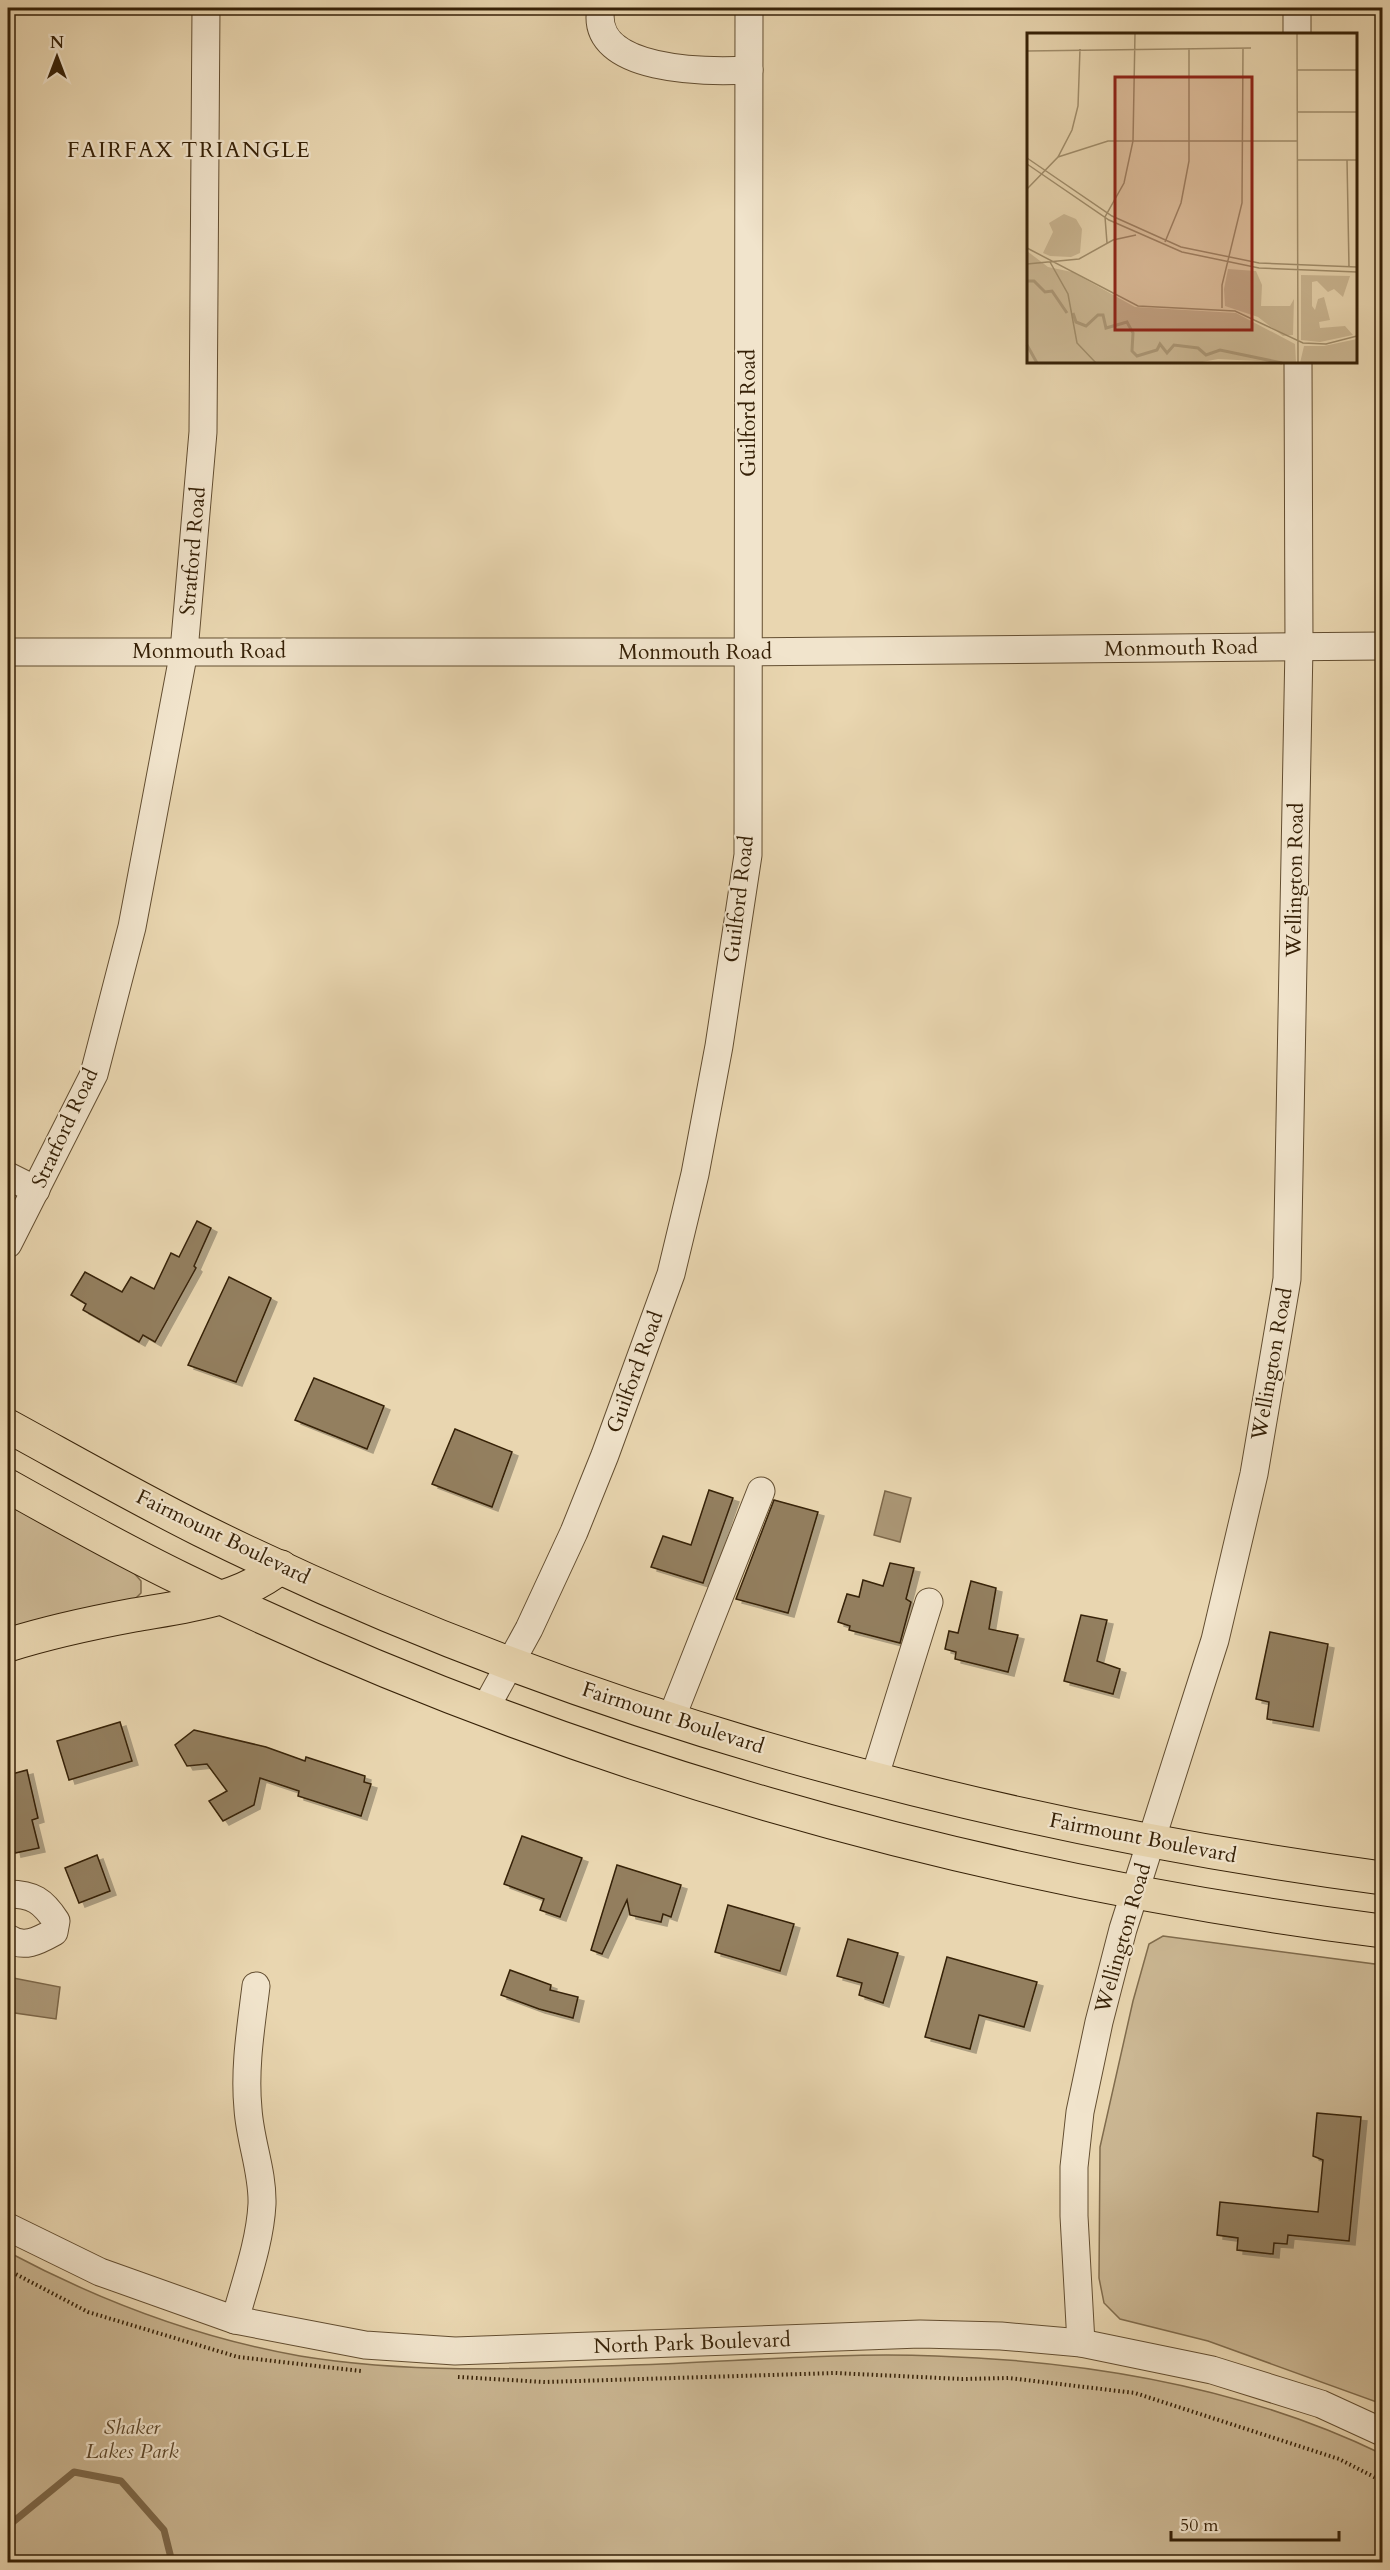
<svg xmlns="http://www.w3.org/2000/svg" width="1390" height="2570" viewBox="0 0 1390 2570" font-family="Cardo,serif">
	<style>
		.green { fill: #cbb793; stroke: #806c4d; stroke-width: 1.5 }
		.water { fill: #ac9877; stroke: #7d684a; stroke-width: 1.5 }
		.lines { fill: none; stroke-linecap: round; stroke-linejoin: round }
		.stream { stroke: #7d684a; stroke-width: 7 }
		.building { fill: #937f5f; stroke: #362107; stroke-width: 1.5; filter: url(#shadow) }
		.minor-casing { stroke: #634e31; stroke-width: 29 }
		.major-casing { stroke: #362107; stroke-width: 35 }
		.path { stroke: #362107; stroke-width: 4; stroke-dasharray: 1.5 3; stroke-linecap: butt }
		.minor { stroke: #f1e4cc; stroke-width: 27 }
		.major { stroke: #e9d6b0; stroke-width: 33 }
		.labels { text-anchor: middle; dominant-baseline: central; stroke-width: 4.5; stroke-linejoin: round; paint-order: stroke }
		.street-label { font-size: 21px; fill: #362107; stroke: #f1e4cc }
		.park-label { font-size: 21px; font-style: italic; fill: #5b462a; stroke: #f1e4cc }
		.neighbourhood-label { font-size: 22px; letter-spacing: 1.5px; fill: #362107; stroke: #f1e4cc }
		.inset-river { fill: none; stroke: #ac9877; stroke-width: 3 }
		.inset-road { fill: none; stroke: #a18e6c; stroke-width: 1.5 }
		.view { fill: #8f2418; fill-opacity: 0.15; stroke: #8f2418; stroke-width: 3 }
		.inset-edge { fill: none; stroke: #362107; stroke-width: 3 }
	</style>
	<defs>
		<filter id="shadow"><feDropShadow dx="6" dy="4" stdDeviation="0" flood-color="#0004"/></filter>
	</defs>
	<rect width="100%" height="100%" fill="#e9d6b0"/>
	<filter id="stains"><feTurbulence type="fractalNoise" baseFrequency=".00333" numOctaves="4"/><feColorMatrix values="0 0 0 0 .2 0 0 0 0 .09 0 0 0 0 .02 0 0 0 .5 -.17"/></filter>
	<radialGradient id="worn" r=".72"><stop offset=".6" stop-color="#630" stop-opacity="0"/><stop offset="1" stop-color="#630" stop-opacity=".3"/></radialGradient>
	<!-- green -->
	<g class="green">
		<polygon points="8,1500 134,1573 141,1581 141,1593 134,1600 8,1631"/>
		<polygon points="1163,1936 1382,1965 1382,2404 1208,2341 1120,2319 1104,2303 1099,2278 1100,2147 1133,2001 1149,1944"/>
		<path d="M8,2252C98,2300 198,2338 300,2356C409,2374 523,2369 632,2365C733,2362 835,2352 936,2356C1089,2361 1244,2387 1382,2454V2562H8Z"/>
	</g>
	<!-- water -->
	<g class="water">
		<polygon points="885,1491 911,1498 900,1542 874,1535"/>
		<polygon points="8,1977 60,1987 56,2019 8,2012"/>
	</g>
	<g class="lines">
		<!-- stream -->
		<polyline class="stream" points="8,2526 74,2472 121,2481 164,2530 172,2562"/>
	</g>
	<!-- building -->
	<g class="building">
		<polygon points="197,1221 211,1228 194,1266 196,1268 155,1342 143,1335 139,1342 83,1310 86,1304 71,1295 85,1272 122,1292 131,1277 154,1289 171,1253 179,1257"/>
		<polygon points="229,1277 271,1298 236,1382 188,1365"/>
		<polygon points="314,1378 384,1406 367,1449 295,1420"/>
		<polygon points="455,1429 512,1452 492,1507 432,1484"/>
		<polygon points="709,1490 733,1498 703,1583 651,1567 663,1536 691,1545"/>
		<polygon points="774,1500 818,1512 788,1613 736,1599"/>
		<polygon points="890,1563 914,1568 906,1599 911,1602 900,1643 849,1630 850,1626 838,1622 847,1594 859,1597 863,1580 883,1586"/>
		<polygon points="971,1581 996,1588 989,1629 1018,1635 1008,1672 955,1659 956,1652 945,1649 949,1631 958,1633"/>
		<polygon points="1081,1615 1107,1620 1097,1661 1120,1669 1113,1694 1064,1681"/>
		<polygon points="1270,1632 1328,1644 1313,1727 1267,1719 1269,1702 1256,1699"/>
		<polygon points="120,1722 132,1761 69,1780 57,1741"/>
		<polygon points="194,1730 266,1747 305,1761 306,1757 365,1776 364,1782 371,1784 361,1816 298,1796 299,1791 260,1778 254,1805 223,1821 209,1801 227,1791 207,1764 187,1766 175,1745"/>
		<polygon points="27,1770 38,1818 32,1820 39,1848 15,1853 8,1824 8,1775"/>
		<polygon points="522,1836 582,1858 560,1917 540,1910 544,1899 504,1884"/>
		<polygon points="97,1855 110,1891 79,1903 65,1868"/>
		<polygon points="617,1865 681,1885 671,1917 663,1914 661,1922 630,1915 627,1900 602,1954 591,1950"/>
		<polygon points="728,1905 794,1924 780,1971 715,1952"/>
		<polygon points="848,1939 898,1953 883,2003 859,1995 862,1983 837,1976"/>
		<polygon points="947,1957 1037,1982 1024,2027 979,2015 970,2049 925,2037"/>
		<polygon points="510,1970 551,1985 550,1990 578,1997 573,2018 539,2009 501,1995"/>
		<polygon points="1317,2113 1361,2117 1349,2241 1288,2235 1287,2244 1274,2243 1273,2254 1237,2250 1238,2238 1217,2235 1220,2202 1318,2212 1323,2160 1313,2156"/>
	</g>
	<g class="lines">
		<!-- minor casing -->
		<g class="minor-casing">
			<g id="minor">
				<path d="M601,8C588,73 710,72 749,70"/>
				<polyline points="1297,8 1297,34"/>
				<polyline points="8,652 748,652 1382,646"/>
				<polyline points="8,1176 36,1190"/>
				<polyline points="8,1244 94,1074 132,927 184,651 203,432 206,8"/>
				<polyline points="485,1709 529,1629 574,1532 605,1455 671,1274 695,1174 719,1046 748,855 749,8"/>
				<polyline points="671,1719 761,1491"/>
				<polyline points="874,1779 929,1602"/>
				<path d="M8,1894C33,1894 43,1901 56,1921L54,1932C38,1941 23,1949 8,1938"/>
				<polyline points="8,2227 100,2272 235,2320 365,2345 455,2351 920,2334 1001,2336 1081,2343 1212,2370 1321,2404 1382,2432"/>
				<path d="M235,2320C245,2283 260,2243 262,2204C263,2172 250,2141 248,2109C244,2068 251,2027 256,1986"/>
				<polyline points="1081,2343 1074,2216 1074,2167 1080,2112 1099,2022 1123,1929 1215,1640 1254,1474 1287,1279 1299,646 1298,362"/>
			</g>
		</g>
		<!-- major casing -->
		<g class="major-casing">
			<g id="major">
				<path d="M8,1426C72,1461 135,1497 201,1530C571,1713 974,1823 1382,1878"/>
				<path d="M8,1486C65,1518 122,1550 182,1579C559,1763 966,1878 1382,1931"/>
				<path d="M8,1645C49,1632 91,1623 134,1615C186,1606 238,1601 281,1567"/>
			</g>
		</g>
		<!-- path -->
		<g class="path">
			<polyline points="8,2270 88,2312 238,2357 361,2371"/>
			<polyline points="458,2377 545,2382 835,2373 962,2379 1009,2378 1135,2393 1339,2459 1382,2481"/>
		</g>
		<!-- minor -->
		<use href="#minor" class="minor"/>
		<!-- major -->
		<use href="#major" class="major"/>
	</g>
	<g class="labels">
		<!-- street labels -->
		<g class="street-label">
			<text transform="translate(748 413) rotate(-90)">Guilford Road</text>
			<text transform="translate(193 551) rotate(-85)">Stratford Road</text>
			<text transform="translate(1181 648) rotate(-1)">Monmouth Road</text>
			<text x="209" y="651">Monmouth Road</text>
			<text x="695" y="652">Monmouth Road</text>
			<text transform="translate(1295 880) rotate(-89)">Wellington Road</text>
			<text transform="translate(739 899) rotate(-83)">Guilford Road</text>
			<text transform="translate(65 1128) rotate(-65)">Stratford Road</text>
			<text transform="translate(1272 1364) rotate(-80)">Wellington Road</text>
			<text transform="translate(635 1372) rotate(-70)">Guilford Road</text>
			<text transform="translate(223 1537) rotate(26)">Fairmount Boulevard</text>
			<text transform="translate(673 1718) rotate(18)">Fairmount Boulevard</text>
			<text transform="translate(1143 1838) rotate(11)">Fairmount Boulevard</text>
			<text transform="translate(1123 1938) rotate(-74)">Wellington Road</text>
			<text transform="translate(692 2343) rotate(-2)">North Park Boulevard</text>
		</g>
		<!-- park labels -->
		<g class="park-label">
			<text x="132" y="2427">Shaker<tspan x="132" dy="24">Lakes Park</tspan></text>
		</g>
		<!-- neighbourhood labels -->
		<g class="neighbourhood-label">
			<text x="189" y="150">FAIRFAX TRIANGLE</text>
		</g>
	</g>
	<!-- overview -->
	<g transform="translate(1027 33)">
		<rect width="330" height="330" fill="#e9d6b0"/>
		<path d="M37,181L49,186L55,196L53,220L44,224L23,223L16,220L26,199L22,190ZM0,218L21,234L45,239L108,274L209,280L268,311L269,330L191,326L170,330H0ZM201,236L229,238L235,252L234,273H263L267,266L266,302L256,303L231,284L198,273L197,256ZM274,242L323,243L316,264L307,256L301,259L290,248L285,249V273L288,277L291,266L297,264L303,287L292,289L293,295L318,293L326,302L293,309L274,307ZM330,306V330H273L277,313H297Z" fill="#cbb793"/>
		<path class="inset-river" d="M0,248H7L18,259L25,258L40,280M46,280L49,289L59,293L71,282H76L79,295L100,289L106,300L105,318L110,323L130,317L133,311L140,320L147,312L171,315L179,322L193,317L255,330M0,312L10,330"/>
		<path class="inset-road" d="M270,0L271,330M0,18L224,15M270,37H330M270,79H330M31,124L81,108H270M0,125L85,183L154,214L232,230L330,234M270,127H330M320,127L322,234M0,131L82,187L155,219L232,235L330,239M0,156L31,124L45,97L51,73L53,16M138,209L154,170L162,128V15M80,210L78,184L97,150L106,108L108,0M0,215L111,273L208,278L276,310L299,311L330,303M23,229L41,261L50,310L69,330M0,231L52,226L86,207L109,202M195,275V252L215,170L216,15M181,330H202"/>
		<path class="view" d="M88,44H225V297H88Z"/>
		<rect width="330" height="330" class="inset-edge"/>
	</g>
	<!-- margin -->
	<rect width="1390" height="2570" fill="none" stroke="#e9d6b0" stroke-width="30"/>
	<rect x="9" y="9" width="1372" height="2552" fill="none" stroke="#362107" stroke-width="3"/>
	<rect x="15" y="15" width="1360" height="2540" fill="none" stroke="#362107" stroke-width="1.5"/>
	<!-- north arrow -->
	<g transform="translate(57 57)" stroke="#f1e4cc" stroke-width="4.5" paint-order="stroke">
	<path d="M0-4.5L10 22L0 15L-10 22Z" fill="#362107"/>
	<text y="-9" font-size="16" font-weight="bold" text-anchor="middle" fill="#362107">N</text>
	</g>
	<!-- scale -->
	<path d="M1171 2531v9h168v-9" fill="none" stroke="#362107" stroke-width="3"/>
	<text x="1180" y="2531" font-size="18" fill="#362107" stroke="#f1e4cc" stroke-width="4.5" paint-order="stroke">50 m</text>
	<rect width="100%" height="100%" filter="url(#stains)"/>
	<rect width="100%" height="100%" fill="url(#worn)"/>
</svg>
